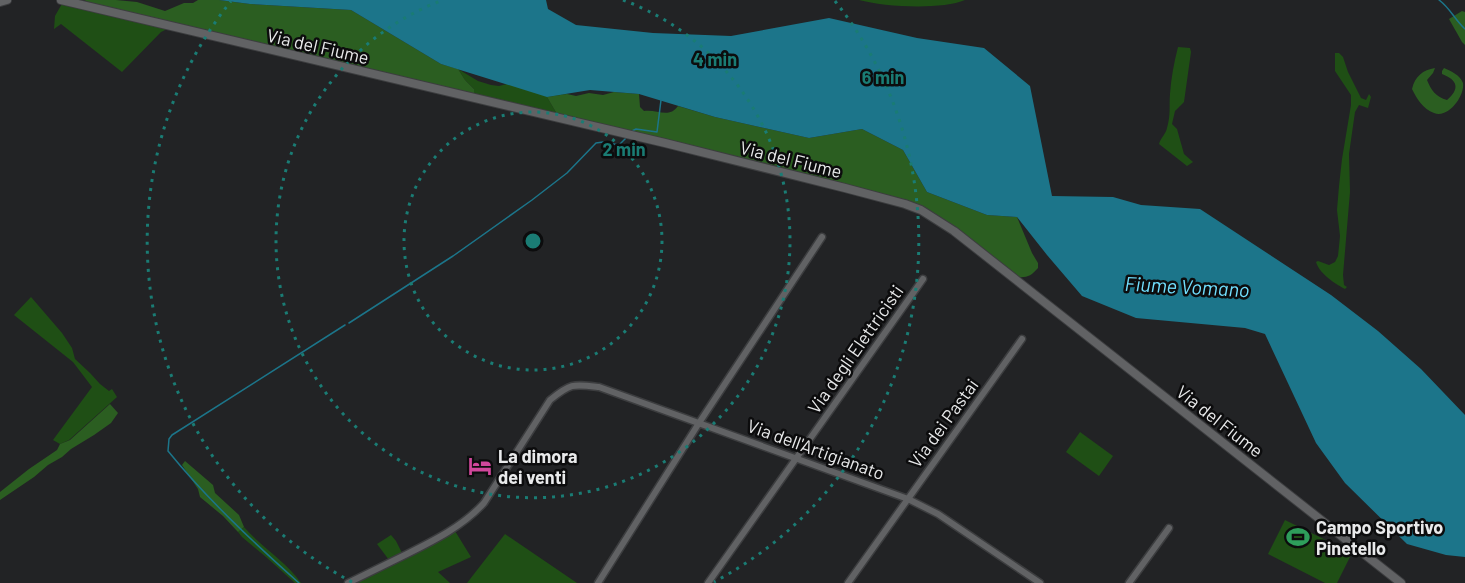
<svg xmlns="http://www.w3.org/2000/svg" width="1465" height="583" viewBox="0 0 1465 583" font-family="Barlow,sans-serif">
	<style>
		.green { fill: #1f4f15 }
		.forest { fill: #2b5e21 }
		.water { fill: #1c758a }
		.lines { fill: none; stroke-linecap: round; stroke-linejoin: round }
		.stream { stroke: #1c758a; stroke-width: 1.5 }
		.minor-casing { stroke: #3c3d3f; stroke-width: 9 }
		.tertiary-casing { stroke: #3c3d3f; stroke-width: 10 }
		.minor { stroke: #616264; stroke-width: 6 }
		.tertiary { stroke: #616264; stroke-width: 8 }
		.ring { fill: none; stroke: #1a7c74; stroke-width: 3; stroke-dasharray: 3 6 }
		.labels { text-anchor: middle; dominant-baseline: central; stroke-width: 5; stroke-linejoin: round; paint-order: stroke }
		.street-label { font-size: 18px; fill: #e9eaeb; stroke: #0c0c0d }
		.poi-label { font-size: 18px; font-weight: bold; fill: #e9eaeb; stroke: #0c0c0d; text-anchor: start }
		.water-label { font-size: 20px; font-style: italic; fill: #71dffe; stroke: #0c0c0d }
		.centre { fill: #1a7c74; stroke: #0c0c0d; stroke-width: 3 }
		.ring-label { font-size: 18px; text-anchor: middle; font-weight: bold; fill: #1a7c74; stroke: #0c0c0d; stroke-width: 5; stroke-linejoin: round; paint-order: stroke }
	</style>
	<rect width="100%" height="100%" fill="#222325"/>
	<!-- green -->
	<g class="green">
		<path d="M859,0H965C942,10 884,7 859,0Z"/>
		<polygon points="63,2 169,28 161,32 122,72 61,24 54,29 55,16"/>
		<path d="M1178,47L1190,48L1191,52L1184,102L1175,111L1172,124L1177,129L1184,154L1193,162L1187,166L1159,144C1161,137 1166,134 1167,128C1171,114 1169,106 1170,94C1171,78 1174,63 1178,47Z"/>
		<path d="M1335,53H1339L1343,57L1348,72L1361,98L1366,100L1369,94L1371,97L1368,108L1359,105L1355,112L1349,154L1350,192L1343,275L1344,285L1347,287L1345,289C1335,284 1319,273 1316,262L1318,261L1329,265L1335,262L1338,256L1340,236L1337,210L1339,186L1342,159L1351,105V95L1335,71Z"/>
		<polygon points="458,69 478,81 491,85 499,86 511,83 567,94 547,97 557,114 474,95 474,89 465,80"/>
		<polygon points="31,297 62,333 72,348 75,359 90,373 100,384 109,391 112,389 117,397 69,440 60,444 53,440 92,387 73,362 14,315"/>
		<polygon points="1080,432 1113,456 1099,476 1066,452"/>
		<polygon points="1285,520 1352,553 1337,583 1325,583 1268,554"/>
		<path d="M244,527C261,547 286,561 301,583H295L266,557L242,537L238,532Z"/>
		<polygon points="455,531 471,557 438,572 450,583 357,583 414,555"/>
		<polygon points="505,534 577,583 467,583"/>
		<polygon points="391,535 396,541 403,555 389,560 377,544"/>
	</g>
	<!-- forest -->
	<g class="forest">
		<polygon points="86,0 116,0 137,2 165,11 184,3 193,3 198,0 219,0 250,4 351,10 441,64 458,69 465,80 474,89 474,95 84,1"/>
		<polygon points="1462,11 1465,12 1465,45 1462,42 1449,19"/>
		<path d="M1435,68L1433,73L1427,80C1431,90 1436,97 1447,100C1460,89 1458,80 1442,74V71L1444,68C1451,71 1460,75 1463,83C1465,96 1448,119 1434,113C1423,109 1417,99 1412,89C1415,76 1423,70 1435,68Z"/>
		<path d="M614,92L639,94L640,107L644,111C657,109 669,119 678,106L715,117L809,138L862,129L903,150L927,192L987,215L1017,217L1032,253L1038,263V268C1031,276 1027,278 1017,277L924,211L557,114L547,97L567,94L576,96L589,93L603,95Z"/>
		<polygon points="110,404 118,413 111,423 94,435 71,449 62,457 48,465 34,477 0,500 0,492 29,469 57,450 60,444 70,440"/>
		<polygon points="185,461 213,485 215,493 239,515 244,527 238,532 223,516 200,497 198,489 182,465"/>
	</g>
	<!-- water -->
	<polygon class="water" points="219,0 546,0 548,9 576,25 653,33 731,36 829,18 917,38 984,48 1030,86 1052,196 1113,197 1141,205 1200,209 1331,295 1378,331 1421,369 1465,415 1465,557 1446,555 1407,544 1345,483 1316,443 1265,334 1245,328 1136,318 1082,296 1047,255 1017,217 987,215 927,192 903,150 862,129 809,138 715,117 639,94 590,90 547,97 441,64 351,10 250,4"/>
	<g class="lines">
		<!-- stream -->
		<g class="stream">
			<path d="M1439,0C1450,8 1455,20 1465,29"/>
			<polyline points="632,131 636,129 657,132 661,100"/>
			<polyline points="349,323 453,256 532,200 567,173 596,143 603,142 619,145 627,137"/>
			<path d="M299,583C253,542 207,499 168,451L169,439L172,435L345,325"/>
		</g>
		<!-- minor casing -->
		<g class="minor-casing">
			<g id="minor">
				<path d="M348,583C368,573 387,564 407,554C435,540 463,526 484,503L550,400C571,383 573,384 599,387L908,499L938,514L1040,583"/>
				<polyline points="598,583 699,423 822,237"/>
				<polyline points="708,583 923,279"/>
				<polyline points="848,583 1022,339"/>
				<polyline points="1129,583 1169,528"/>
			</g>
		</g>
		<!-- tertiary casing -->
		<g class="tertiary-casing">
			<g id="tertiary">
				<polyline points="61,0 665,143 845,188 905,204 921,210 954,231 1401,583"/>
				<polyline points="0,2 7,0"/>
			</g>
		</g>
		<!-- minor -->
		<use href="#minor" class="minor"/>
		<!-- tertiary -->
		<use href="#tertiary" class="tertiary"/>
	</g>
	<!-- distance rings -->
	<g class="ring">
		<circle cx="533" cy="241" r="129"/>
		<path d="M623 0A257 257 0 1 1 443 0"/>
		<path d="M352 582A386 386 0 0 1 231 1M835 1A386 386 0 0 1 714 582"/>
	</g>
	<!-- icons -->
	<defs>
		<g id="hotel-bare" transform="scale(1.8)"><path d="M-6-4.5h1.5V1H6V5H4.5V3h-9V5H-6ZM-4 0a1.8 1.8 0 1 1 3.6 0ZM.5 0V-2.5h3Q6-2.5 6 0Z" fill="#d1479c" stroke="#0c0c0d" stroke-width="2.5" paint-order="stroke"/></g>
		<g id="stadium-bare" transform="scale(1.8)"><path d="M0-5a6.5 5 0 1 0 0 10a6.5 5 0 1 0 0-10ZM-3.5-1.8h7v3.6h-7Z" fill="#2e9e5b" stroke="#0c0c0d" stroke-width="2.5" paint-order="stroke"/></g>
	</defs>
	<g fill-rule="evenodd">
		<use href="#hotel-bare" x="480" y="466"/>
		<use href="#stadium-bare" x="1298" y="537"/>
	</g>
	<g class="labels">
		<!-- street labels -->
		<g class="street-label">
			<text transform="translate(318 46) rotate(13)">Via del Fiume</text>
			<text transform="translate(791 159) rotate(14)">Via del Fiume</text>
			<text transform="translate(855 349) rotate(-55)">Via degli Elettricisti</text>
			<text transform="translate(1220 421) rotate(38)">Via del Fiume</text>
			<text transform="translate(943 423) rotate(-54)">Via dei Pastai</text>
			<text transform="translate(816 449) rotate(20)">Via dell'Artigianato</text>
		</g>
		<!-- poi labels -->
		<g class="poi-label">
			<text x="498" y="456">La dimora<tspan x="498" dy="21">dei venti</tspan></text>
			<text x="1316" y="527">Campo Sportivo<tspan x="1316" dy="21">Pinetello</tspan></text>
		</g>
		<!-- water labels -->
		<g class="water-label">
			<text transform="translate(1187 286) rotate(3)">Fiume Vomano</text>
		</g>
	</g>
	<circle cx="533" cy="241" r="9" class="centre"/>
	<g class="ring-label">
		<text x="715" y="66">4 min</text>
		<text x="883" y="84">6 min</text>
		<text x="624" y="156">2 min</text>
	</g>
</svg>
